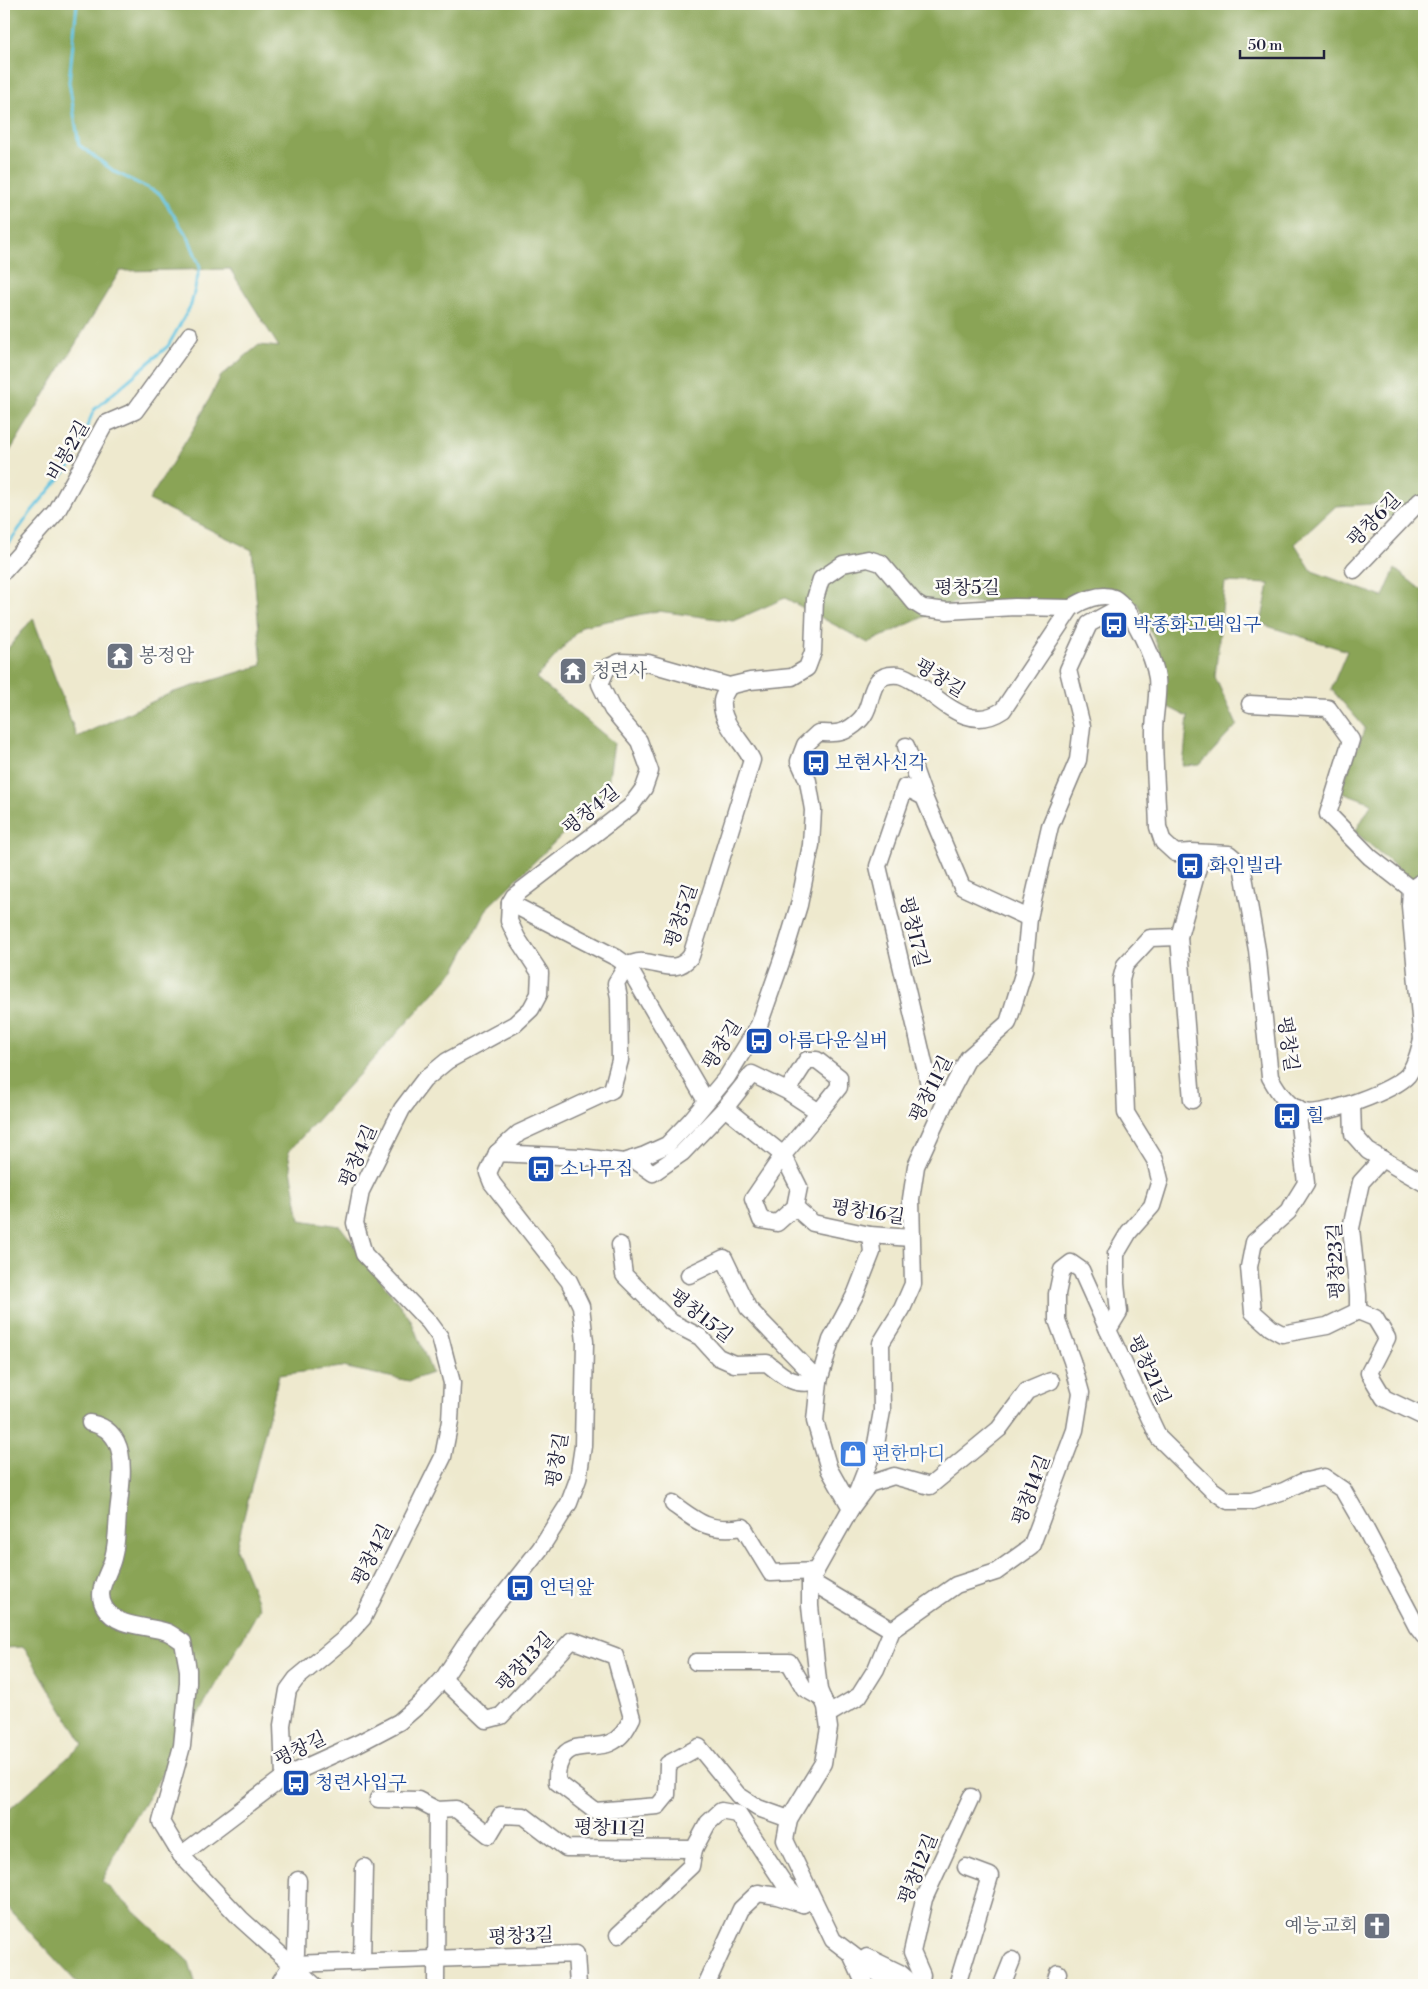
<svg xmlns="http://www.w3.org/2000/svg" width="1428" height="1989" viewBox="0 0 1428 1989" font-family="'Libre Bodoni','Noto Serif KR',serif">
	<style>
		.forest { fill: #8aa456; stroke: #566348 }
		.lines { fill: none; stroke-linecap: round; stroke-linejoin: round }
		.stream { stroke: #63c4e1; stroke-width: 3 }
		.minor-casing { stroke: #888684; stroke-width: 19 }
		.minor { stroke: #fff; stroke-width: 16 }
		.labels { text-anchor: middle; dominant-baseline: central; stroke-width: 5; stroke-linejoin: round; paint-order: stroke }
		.street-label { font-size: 19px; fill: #22223b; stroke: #fdfcf7 }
		.transit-label { font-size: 19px; fill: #164399; stroke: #fdfcf7; text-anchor: start }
		.worship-label { font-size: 19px; fill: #5b616d; stroke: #fdfcf7; text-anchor: start }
		.shop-label { font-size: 19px; fill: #366cbe; stroke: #fdfcf7; text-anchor: start }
	</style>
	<rect width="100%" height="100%" fill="#fdfcf7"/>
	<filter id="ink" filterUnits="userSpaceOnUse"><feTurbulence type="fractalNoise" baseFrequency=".02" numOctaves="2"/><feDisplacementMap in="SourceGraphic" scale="10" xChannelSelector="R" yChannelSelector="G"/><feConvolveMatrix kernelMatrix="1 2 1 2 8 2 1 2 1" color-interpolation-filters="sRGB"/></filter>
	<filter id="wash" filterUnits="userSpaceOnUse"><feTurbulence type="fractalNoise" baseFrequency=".0096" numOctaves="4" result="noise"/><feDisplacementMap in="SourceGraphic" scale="20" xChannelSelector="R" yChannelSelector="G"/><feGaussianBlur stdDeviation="1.12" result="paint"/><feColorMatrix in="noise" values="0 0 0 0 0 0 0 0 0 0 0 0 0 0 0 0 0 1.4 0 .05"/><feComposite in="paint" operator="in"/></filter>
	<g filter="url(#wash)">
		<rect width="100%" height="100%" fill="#eee9ce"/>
		<!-- forest -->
		<polygon class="forest" points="4,4 1424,4 1424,496 1412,500 1391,518 1376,504 1336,506 1295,544 1312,571 1383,597 1395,569 1424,592 1424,925 1422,908 1401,871 1355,832 1372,803 1340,791 1365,728 1331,689 1347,651 1261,624 1269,584 1225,582 1215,677 1237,725 1200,765 1183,766 1188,717 1164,705 1159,649 1138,604 1120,595 1080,600 953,603 868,643 785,598 733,621 658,611 582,626 536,678 614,743 607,791 488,907 455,970 288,1152 300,1220 340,1226 411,1320 432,1373 409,1381 342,1367 279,1375 236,1549 260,1608 213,1690 127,1832 102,1881 189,1962 196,1985 136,1985 135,1981 79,1985 4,1904 4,1814 83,1744 24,1647 4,1648 4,653 33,618 77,737 171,693 262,665 252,550 149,500 196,425 221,376 259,345 279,347 230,269 120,271 4,461"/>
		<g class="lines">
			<!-- stream -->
			<polyline class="stream" points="4,550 31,512 70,466 94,410 168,346 191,305 200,267 189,239 160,194 115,172 79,145 69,82 77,4"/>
		</g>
	</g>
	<g filter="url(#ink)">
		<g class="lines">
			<!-- minor casing -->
			<g class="minor-casing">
				<g id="minor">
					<polyline points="1354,570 1420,501 1424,501"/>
					<polyline points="4,571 56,513 105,424 135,411 190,335"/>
					<polyline points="1250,704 1328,708 1351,740 1328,814 1370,857 1411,889"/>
					<polyline points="906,746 924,797"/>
					<polyline points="510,903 617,958 627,965 706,1101"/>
					<polyline points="1179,937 1150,938 1125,965 1121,980 1126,1113 1155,1160 1160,1180 1152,1206 1129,1232 1116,1254 1116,1284 1119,1312 1108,1330 1159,1438 1211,1489 1228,1501 1252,1501 1284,1491 1302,1482 1324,1477 1343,1490 1365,1528 1417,1627 1424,1636"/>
					<polyline points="947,1098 930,1089 878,866 905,787 924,797 962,887 1029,918"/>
					<polyline points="1192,1100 1179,937 1202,853"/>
					<polyline points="1352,1104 1353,1134 1368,1151 1424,1183"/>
					<polyline points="725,1108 783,1155 799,1187 795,1207 777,1223 761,1220 753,1199 783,1155 819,1112"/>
					<polyline points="1297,1108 1306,1183 1288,1212 1254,1242 1249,1267 1253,1312 1271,1328 1282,1334 1327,1326 1358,1311 1358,1295 1351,1228 1361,1182 1382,1159"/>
					<path d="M497,1153L519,1133L612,1090L620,1060L619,997L616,983L627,965C632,964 638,961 643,962C662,963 676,975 691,956L752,760C743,741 720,723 722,701C723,695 727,691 729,686"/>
					<polyline points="633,1159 653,1173 682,1153 725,1108 752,1074 787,1091 819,1112 839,1087 839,1077 817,1060 807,1060 787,1091"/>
					<polyline points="795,1207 813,1223 870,1235 911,1238"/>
					<path d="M620,1245L624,1275L671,1322L700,1337L718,1357L734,1364L767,1363C785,1378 795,1387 819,1381L831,1340L856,1293L872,1252L870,1235"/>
					<polyline points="689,1275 724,1258 748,1308 819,1381 815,1421 829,1469 851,1508 869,1484 894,1476 930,1486 999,1429 1027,1391 1051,1381"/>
					<polyline points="1358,1311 1375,1318 1387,1338 1369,1373 1384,1398 1424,1417"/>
					<path d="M90,1423C133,1431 121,1482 118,1513C117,1527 117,1544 113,1558C109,1575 94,1591 105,1608C117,1628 147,1625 167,1632C172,1634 178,1639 183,1642L188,1670V1683L182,1746L161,1822L181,1855L241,1919L314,1985"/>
					<path d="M673,1504C699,1523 709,1532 743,1527L771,1573L816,1571"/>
					<polyline points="810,1581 892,1630"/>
					<polyline points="696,1662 789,1662 804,1688 823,1699"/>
					<path d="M443,1679L486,1720L501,1716L572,1640L615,1656L632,1718C626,1729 622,1738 610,1743C594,1750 570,1740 561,1760C557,1768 557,1773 557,1782L595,1811L658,1806L667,1795L668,1764L699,1747L738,1795L758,1808L789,1819"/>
					<polyline points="827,1715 859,1696 876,1669 892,1630 956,1585 996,1572 1031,1547 1075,1430 1081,1393 1072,1361 1057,1320 1057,1294 1062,1270 1071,1263 1081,1270 1108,1330"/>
					<polyline points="284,1777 282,1725 288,1690 296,1679 343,1640 363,1618 443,1457 450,1421 452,1383 440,1337 429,1322 364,1254 355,1223 361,1191 402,1109 424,1080 447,1061 515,1024 531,1009 539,994 540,973 517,938 509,921 510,903 514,896 630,807 644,788 650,771 639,741 612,709 600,684 607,668 620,662 648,663 729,686 750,681 792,677 807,668 813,652 815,599 821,579 843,564 868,559 881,563 915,603 923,608 947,611 1015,607 1071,608"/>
					<polyline points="378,1799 418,1800 437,1810 456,1809 489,1835 501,1815 524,1816 566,1848 694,1849 708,1823 721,1811 738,1814 785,1885 803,1904 813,1899"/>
					<path d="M181,1855L284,1777L359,1743L399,1722L421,1703L443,1679L472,1635L540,1549L569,1503L578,1479L583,1446L585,1342L581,1306L569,1281L492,1183L488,1173L497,1153L580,1157L624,1162L645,1155L667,1145L691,1120L727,1077L759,1025L785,951L799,905L811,845L813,810L808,781L799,761L805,745L818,733C825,733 835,734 841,732C849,730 861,721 865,713C874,697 869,672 899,675C905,676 910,680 916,683C943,701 969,733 1003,710L1071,608C1081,601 1101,592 1114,598C1132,608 1154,658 1157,678C1159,695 1154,714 1154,732C1154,763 1157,796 1158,827L1163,842L1175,853L1191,852L1229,854L1242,865L1257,950L1270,1077C1277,1090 1288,1108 1304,1112C1324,1117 1395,1090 1408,1075C1416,1064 1419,1052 1422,1039L1410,906L1411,889L1424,880"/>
					<polyline points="618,1935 691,1866 694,1849"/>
					<polyline points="851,1954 865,1985"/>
					<polyline points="867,1957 900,1973 914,1985"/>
					<polyline points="362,1961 364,1867"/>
					<polyline points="292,1964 576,1954 578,1985"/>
					<polyline points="278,1985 292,1964 296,1953 298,1880"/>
					<polyline points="436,1985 437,1810"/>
					<polyline points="706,1985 741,1909 758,1893 777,1896 803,1904"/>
					<polyline points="892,1985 833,1940 785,1840 789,1819 823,1763 829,1728 826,1707 819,1690 810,1606 810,1581 851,1508 876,1444 882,1411 881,1343 902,1309 913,1284 911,1199 916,1166 947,1098 968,1058 1008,1023 1024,971 1029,918 1050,826 1078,760 1082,726 1068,670 1089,624 1122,606"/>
					<polyline points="919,1985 922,1975 912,1952 924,1899 971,1797"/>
					<polyline points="957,1985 990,1876 966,1867"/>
					<polyline points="1002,1985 1012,1960"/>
					<polyline points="1054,1985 1058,1973"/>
				</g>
			</g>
			<!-- minor -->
			<use href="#minor" class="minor"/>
		</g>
	</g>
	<!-- icons -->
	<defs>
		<g id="bus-square" transform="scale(1.4375)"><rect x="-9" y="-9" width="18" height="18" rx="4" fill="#1a4fb4" stroke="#fdfcf7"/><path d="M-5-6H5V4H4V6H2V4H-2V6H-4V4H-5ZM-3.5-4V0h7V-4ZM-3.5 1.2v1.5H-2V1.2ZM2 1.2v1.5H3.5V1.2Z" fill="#fff"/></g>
		<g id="temple-square" transform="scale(1.4375)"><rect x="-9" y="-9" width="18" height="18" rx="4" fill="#6b7280" stroke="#fdfcf7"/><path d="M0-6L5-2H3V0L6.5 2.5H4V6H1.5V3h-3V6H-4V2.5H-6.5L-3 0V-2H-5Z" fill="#fff"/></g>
		<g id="shop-square" transform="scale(1.4375)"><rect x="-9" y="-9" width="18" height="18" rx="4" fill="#3f7fe0" stroke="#fdfcf7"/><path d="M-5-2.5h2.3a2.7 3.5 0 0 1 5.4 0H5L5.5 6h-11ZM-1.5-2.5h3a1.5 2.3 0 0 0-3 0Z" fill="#fff"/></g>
		<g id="church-square" transform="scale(1.4375)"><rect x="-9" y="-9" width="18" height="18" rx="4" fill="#6b7280" stroke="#fdfcf7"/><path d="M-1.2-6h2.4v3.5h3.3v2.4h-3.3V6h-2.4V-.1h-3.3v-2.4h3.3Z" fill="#fff"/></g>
	</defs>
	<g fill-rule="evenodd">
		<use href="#bus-square" x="1114" y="625"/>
		<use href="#temple-square" x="120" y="656"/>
		<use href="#temple-square" x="573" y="671"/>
		<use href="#bus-square" x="816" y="763"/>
		<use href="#bus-square" x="1190" y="866"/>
		<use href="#bus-square" x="759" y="1041"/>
		<use href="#bus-square" x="1287" y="1116"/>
		<use href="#bus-square" x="541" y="1169"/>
		<use href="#shop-square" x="853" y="1454"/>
		<use href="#bus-square" x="520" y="1588"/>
		<use href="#bus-square" x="296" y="1783"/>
		<use href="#church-square" x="1377" y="1926"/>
	</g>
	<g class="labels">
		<!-- street labels -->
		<g class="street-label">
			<text transform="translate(68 451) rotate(-60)">비봉2길</text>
			<text transform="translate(1374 520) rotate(-46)">평창6길</text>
			<text x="967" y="588">평창5길</text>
			<text transform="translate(940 678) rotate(32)">평창길</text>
			<text transform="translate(591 810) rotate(-39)">평창4길</text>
			<text transform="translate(681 916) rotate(-71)">평창5길</text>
			<text transform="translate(914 932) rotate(77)">평창17길</text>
			<text transform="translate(1288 1044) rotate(82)">평창길</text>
			<text transform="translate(722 1045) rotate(-57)">평창길</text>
			<text transform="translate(931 1089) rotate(-63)">평창11길</text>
			<text transform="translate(358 1156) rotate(-66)">평창4길</text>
			<text transform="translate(868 1212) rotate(9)">평창16길</text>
			<text transform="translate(1336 1261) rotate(-92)">평창23길</text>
			<text transform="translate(701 1316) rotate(38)">평창15길</text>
			<text transform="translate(1149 1370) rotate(65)">평창21길</text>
			<text transform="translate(557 1460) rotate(-80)">평창길</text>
			<text transform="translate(1031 1490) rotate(-69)">평창14길</text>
			<text transform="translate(372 1555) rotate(-63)">평창4길</text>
			<text transform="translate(525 1662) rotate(-47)">평창13길</text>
			<text transform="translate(300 1749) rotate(-26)">평창길</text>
			<text transform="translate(610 1828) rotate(2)">평창11길</text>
			<text transform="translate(918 1869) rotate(-68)">평창12길</text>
			<text transform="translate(521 1936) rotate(-2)">평창3길</text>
		</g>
		<!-- transit labels -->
		<g class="transit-label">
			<text x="1133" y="625">박종화고택입구</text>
			<text x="835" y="763">보현사신각</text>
			<text x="1209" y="866">화인빌라</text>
			<text x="778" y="1041">아름다운실버</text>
			<text x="1306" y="1116">힐</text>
			<text x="560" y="1169">소나무집</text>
			<text x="539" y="1588">언덕앞</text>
			<text x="315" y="1783">청련사입구</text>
		</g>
		<!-- worship labels -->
		<g class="worship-label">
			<text x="139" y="656">봉정암</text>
			<text x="592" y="671">청련사</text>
			<text x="1358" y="1926" text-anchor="end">예능교회</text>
		</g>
		<!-- shop labels -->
		<g class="shop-label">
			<text x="872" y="1454">편한마디</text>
		</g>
	</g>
	<!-- margin -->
	<rect width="1428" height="1989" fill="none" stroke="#fdfcf7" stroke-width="20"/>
	<!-- scale -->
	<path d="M1240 50v8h84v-8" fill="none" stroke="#22223b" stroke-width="2.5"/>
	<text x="1248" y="50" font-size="15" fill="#22223b" stroke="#fdfcf7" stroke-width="4" paint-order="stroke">50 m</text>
</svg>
